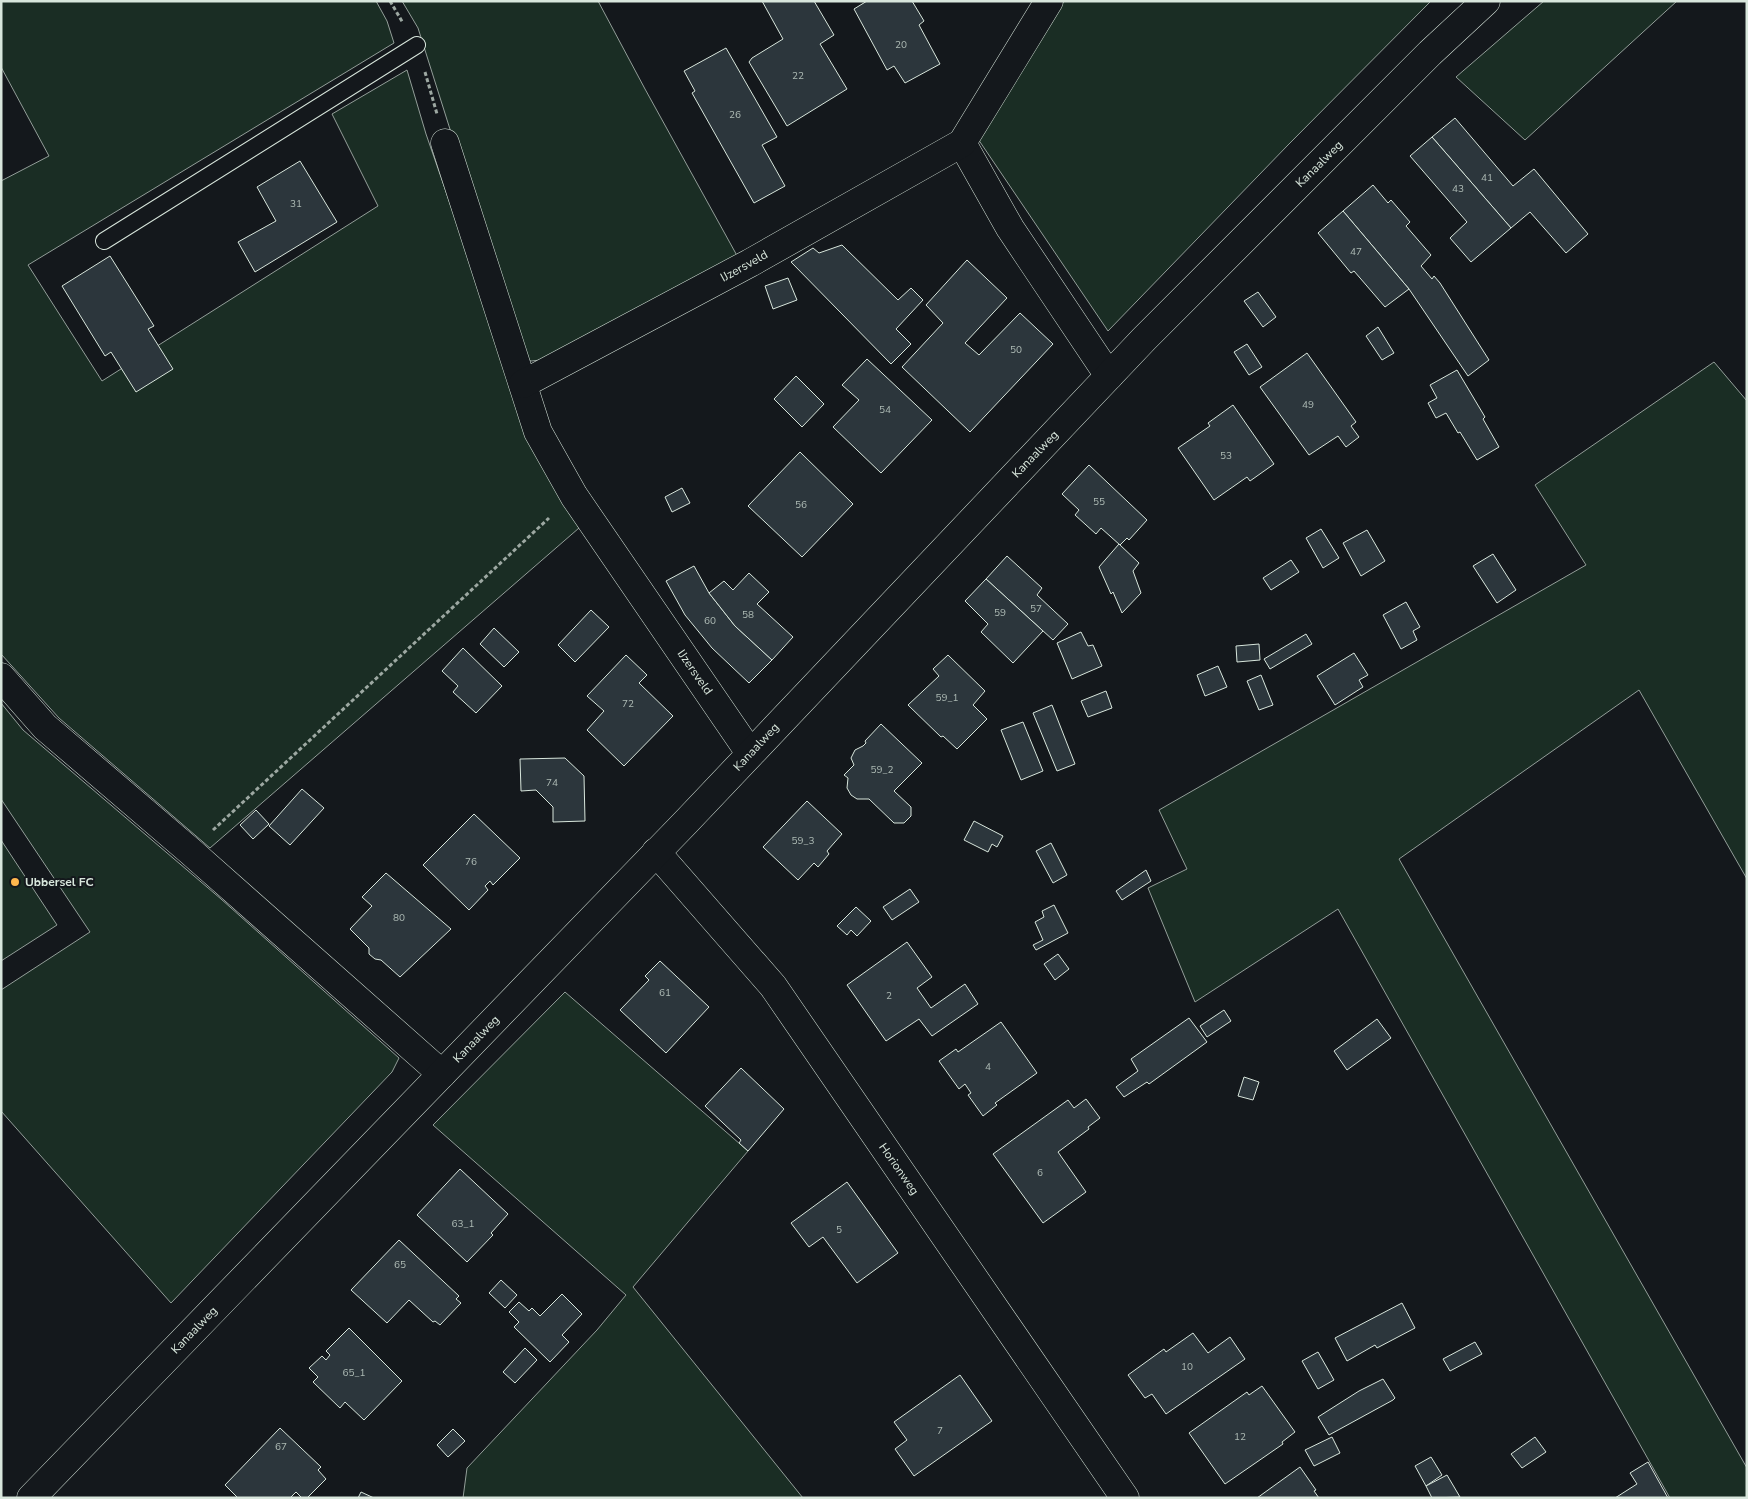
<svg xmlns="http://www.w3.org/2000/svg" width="1748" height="1499" viewBox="0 0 1748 1499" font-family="'Nunito Sans',sans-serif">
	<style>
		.green { fill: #1a2d24; stroke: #939e99 }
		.building { fill: #2c363c; stroke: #d8e6dc }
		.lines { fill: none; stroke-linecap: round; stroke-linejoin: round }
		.service-casing { stroke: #d8e6dc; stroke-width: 18 }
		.minor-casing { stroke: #d8e6dc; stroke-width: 29 }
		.tertiary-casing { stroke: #d8e6dc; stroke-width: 29 }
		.path { stroke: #9da8a2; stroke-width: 3; stroke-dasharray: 4 2.5; stroke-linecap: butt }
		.service { stroke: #14181c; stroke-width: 16 }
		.minor { stroke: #14181c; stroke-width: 28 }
		.tertiary { stroke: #14181c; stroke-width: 28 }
		.poi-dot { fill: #ffb74d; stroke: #14181c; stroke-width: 2 }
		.labels { text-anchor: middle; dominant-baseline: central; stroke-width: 4; stroke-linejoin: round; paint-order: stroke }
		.number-label { font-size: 10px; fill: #adbab4 }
		.street-label { font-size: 12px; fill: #d8e6dc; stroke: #14181c }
		.poi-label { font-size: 12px; font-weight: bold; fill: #d8e6dc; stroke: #14181c; text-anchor: start }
	</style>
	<rect width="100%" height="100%" fill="#14181c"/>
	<!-- green -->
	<g class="green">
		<polygon points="1,1 376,1 387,21 394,43 28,265 102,381 378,206 332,114 407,70 426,134 507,368 579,528 210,848 59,718 1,654 1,181 49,156 1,67"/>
		<polygon points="402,1 598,1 645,89 740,261 541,360 531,361 522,357 418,28"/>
		<polygon points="1064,1 1431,1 1288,145 1108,331 976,136"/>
		<polygon points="1544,1 1677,1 1525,140 1456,77"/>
		<polygon points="1714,362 1747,401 1747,879 1639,690 1399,859 1747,1468 1747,1498 1670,1498 1338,909 1195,1002 1148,888 1187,869 1159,810 1586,565 1535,485"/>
		<polygon points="1,703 23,730 221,899 399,1058 392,1072 171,1303 1,1111 1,990 90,932 1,799"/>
		<polygon points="1,840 57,925 1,961"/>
		<polygon points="565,992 748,1151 633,1287 803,1498 463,1498 467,1468 597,1330 626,1295 433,1125"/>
	</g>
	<!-- building -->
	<g class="building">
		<polygon points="762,1 814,1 834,35 820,44 847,89 787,126 749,62 752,58 783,39"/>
		<polygon points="867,1 912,1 924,21 919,25 940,64 905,83 894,66 887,70 854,9"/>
		<polygon points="726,48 777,137 762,145 785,186 754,203 692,93 695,91 684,71"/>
		<polygon points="1455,118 1513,186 1534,169 1588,234 1566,253 1530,212 1511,228 1432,137"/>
		<polygon points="1432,137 1511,228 1471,262 1450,238 1467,222 1410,156"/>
		<polygon points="300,161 337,222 255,272 238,242 276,221 257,187"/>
		<polygon points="1373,185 1388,203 1391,200 1410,222 1406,226 1431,255 1421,266 1432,279 1434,276 1440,283 1489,360 1468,376 1409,289 1343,211"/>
		<polygon points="1343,211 1409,289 1385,307 1354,271 1351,273 1318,233"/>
		<polygon points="842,245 898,300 911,288 923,300 896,329 911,344 891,364 791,262 813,248 819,253"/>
		<polygon points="110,256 154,326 148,329 173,369 136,392 111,352 105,356 62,286"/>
		<polygon points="967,260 1007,298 965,343 979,355 1020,313 1053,344 970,432 902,367 943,323 926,305"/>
		<polygon points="788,278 797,300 773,309 765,286"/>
		<polygon points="1258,292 1276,317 1263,327 1244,301"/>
		<polygon points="1378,327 1394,353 1382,360 1366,336"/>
		<polygon points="1247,344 1262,367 1249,375 1234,352"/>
		<polygon points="1307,353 1356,422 1351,426 1359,437 1346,447 1338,436 1309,455 1260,387"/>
		<polygon points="867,359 932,420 881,473 833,427 859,400 842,385"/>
		<polygon points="1457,370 1485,417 1483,419 1499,447 1477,460 1460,432 1458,433 1446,413 1436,418 1428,403 1437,398 1430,385"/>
		<polygon points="796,376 824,404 802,427 774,399"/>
		<polygon points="1233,405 1274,464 1250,481 1247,477 1214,500 1178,448 1210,426 1208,423"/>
		<polygon points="800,452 853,504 802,557 748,506"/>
		<polygon points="1089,465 1147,520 1129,540 1127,538 1120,545 1101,528 1096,534 1075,515 1079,510 1062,494"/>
		<polygon points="682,488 690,503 672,512 665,497"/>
		<polygon points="1321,529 1339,558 1323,568 1306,538"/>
		<polygon points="1367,530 1385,561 1361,576 1343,543"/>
		<polygon points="1119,544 1139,563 1133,571 1141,593 1122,613 1113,592 1111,594 1099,567"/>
		<polygon points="1493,554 1516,590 1497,603 1473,566"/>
		<polygon points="1007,556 1042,588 1037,595 1068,624 1053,640 986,579"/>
		<polygon points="1291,560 1299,572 1271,590 1263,578"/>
		<polygon points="694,566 709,593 735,626 772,660 749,683 712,648 685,615 666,581"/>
		<polygon points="749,573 769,592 757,604 793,637 772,660 735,626 709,593 724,581 733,590"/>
		<polygon points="986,579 1043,631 1013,663 981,632 988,624 965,601"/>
		<polygon points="1406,602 1420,627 1413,631 1417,640 1401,649 1383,615"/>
		<polygon points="591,610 609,627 575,662 558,645"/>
		<polygon points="494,628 519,652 504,667 480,644"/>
		<polygon points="1081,632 1088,646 1093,645 1102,666 1072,679 1057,643"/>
		<polygon points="1306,634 1312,644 1270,669 1264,659"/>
		<polygon points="1259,644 1260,660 1237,662 1236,646"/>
		<polygon points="463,648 502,686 476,713 453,692 458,686 442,671"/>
		<polygon points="1354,653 1368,675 1359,680 1363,687 1335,705 1317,676"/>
		<polygon points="626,655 647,675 639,683 673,716 624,766 587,730 604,711 587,696"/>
		<polygon points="948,655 985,691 973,705 987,719 957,749 943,736 941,737 908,705 939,676 933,669"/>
		<polygon points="1218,666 1227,687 1205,696 1197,675"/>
		<polygon points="1261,675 1273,705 1259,710 1247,681"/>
		<polygon points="1106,691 1112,708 1088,717 1081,701"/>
		<polygon points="1052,705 1075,764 1057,771 1033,713"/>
		<polygon points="1023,722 1043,771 1021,780 1001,730"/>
		<polygon points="881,724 922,763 894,791 911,807 911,816 904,823 894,823 869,799 857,799 851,795 847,788 848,778 844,775 854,765 851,758 855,750 863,746 866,743 865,741"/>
		<polygon points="565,758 584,776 585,821 553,822 553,807 536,790 521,791 520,759"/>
		<polygon points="302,789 324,808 290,845 269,826"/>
		<polygon points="807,801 842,834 827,851 829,854 818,867 814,863 798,880 763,847"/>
		<polygon points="256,810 269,824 253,839 240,825"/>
		<polygon points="474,814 520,858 493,885 490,881 485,886 488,890 469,910 423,865"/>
		<polygon points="974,821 1003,836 997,847 992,844 988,852 964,840"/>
		<polygon points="1051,843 1067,875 1053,883 1036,851"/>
		<polygon points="1146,870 1151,881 1122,900 1116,891"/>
		<polygon points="386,873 451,929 400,977 381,960 375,959 369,954 369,948 350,929 372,906 362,897"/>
		<polygon points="910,889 919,902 892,920 883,907"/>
		<polygon points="1054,905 1068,933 1036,950 1033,945 1043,940 1035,922 1044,917 1042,911"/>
		<polygon points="856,907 871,921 857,936 851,930 847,935 837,926"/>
		<polygon points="907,942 932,977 917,988 931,1008 965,984 978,1004 932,1036 919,1019 886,1041 847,985"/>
		<polygon points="1058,954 1069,969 1055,980 1044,964"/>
		<polygon points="660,961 709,1007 666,1053 620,1010 649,980 645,976"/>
		<polygon points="1224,1010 1231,1021 1207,1037 1200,1026"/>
		<polygon points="1189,1018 1207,1042 1149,1084 1147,1082 1124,1097 1116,1087 1138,1071 1131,1059"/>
		<polygon points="1377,1019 1391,1038 1347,1070 1334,1051"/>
		<polygon points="1001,1022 1037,1073 995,1103 997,1105 983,1116 968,1095 971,1093 965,1084 959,1089 939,1061 956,1049 958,1052"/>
		<polygon points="741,1068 784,1109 748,1151 739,1143 741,1140 705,1106"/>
		<polygon points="1244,1077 1259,1082 1253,1100 1238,1096"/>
		<polygon points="1086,1099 1100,1118 1088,1127 1089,1129 1058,1152 1086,1192 1043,1223 993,1154 1068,1100 1074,1108"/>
		<polygon points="460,1169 508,1214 491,1233 493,1235 467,1262 417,1215"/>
		<polygon points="847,1182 898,1253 857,1283 823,1237 809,1247 791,1223"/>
		<polygon points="399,1240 459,1296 456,1299 461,1303 440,1325 435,1321 433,1322 409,1300 387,1323 351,1290"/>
		<polygon points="501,1280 517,1295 505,1308 489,1293"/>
		<polygon points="562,1294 582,1314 562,1335 569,1342 550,1362 514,1327 519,1322 509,1312 519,1302 529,1311 532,1308 540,1316"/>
		<polygon points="1402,1303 1415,1328 1377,1348 1375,1345 1347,1361 1335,1338"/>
		<polygon points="349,1328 402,1381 364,1420 345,1402 340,1408 313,1382 318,1377 309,1368 322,1356 326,1360 330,1355 326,1351"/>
		<polygon points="1193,1333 1208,1353 1230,1337 1245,1359 1166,1414 1152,1394 1145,1398 1128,1375 1164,1349 1166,1352"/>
		<polygon points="1475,1342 1482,1354 1450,1371 1443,1359"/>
		<polygon points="525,1348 537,1360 515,1383 503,1372"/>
		<polygon points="1318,1352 1334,1380 1318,1389 1302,1361"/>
		<polygon points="960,1375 992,1421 914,1476 895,1449 907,1440 894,1422"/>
		<polygon points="1383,1379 1395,1398 1393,1400 1329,1435 1318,1417 1359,1391"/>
		<polygon points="1262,1386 1295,1432 1282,1442 1283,1444 1225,1484 1189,1433 1247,1392 1249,1395"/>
		<polygon points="280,1428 321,1467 318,1470 326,1479 307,1498 302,1498 296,1492 290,1498 238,1498 225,1485"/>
		<polygon points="453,1429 465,1441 448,1457 437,1445"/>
		<polygon points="1332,1437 1340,1453 1314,1466 1305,1450"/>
		<polygon points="1535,1437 1546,1452 1522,1468 1511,1454"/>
		<polygon points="1431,1457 1442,1475 1426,1486 1415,1466"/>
		<polygon points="1648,1462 1668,1498 1615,1498 1637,1484 1630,1473"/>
		<polygon points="1300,1467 1316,1490 1314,1491 1319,1498 1257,1498"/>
		<polygon points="1447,1475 1460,1497 1432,1498 1426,1486"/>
		<polygon points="361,1492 374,1498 358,1498"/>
	</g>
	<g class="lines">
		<!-- service casing -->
		<g class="service-casing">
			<polyline id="service" points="104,241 417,45"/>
		</g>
		<!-- minor casing -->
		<g class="minor-casing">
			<g id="minor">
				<polyline points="445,143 538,432 574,496 750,753"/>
				<polyline points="962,143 1010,228 1109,376"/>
				<polyline points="523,384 750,263 962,143 1049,1"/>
				<polyline points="1,677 45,727 190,851 442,1074"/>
				<polyline points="656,852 773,986 1125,1498"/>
			</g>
		</g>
		<!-- tertiary casing -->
		<g class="tertiary-casing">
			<polyline id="tertiary" points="31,1498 686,822 1144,339 1430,53 1486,1"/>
		</g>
		<!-- path -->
		<g class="path">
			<polyline points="390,1 403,23"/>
			<polyline points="425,72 437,114"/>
			<polyline points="213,830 549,518"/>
		</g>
		<!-- service -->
		<use href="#service" class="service"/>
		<!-- minor -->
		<use href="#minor" class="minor"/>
		<!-- tertiary -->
		<use href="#tertiary" class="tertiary"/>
	</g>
	<!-- markers -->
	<circle class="poi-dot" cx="15" cy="882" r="5"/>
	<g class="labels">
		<!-- number labels -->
		<g class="number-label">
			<text x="901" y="45">20</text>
			<text x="798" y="76">22</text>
			<text x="735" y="115">26</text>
			<text x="1487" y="178">41</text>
			<text x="1458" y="189">43</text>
			<text x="296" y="204">31</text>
			<text x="1356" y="252">47</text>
			<text x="1016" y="350">50</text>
			<text x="1308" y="405">49</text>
			<text x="885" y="410">54</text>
			<text x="1226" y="456">53</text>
			<text x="1099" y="502">55</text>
			<text x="801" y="505">56</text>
			<text x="1036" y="609">57</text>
			<text x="1000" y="613">59</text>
			<text x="748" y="615">58</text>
			<text x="710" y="621">60</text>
			<text x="947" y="698">59_1</text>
			<text x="628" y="704">72</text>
			<text x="882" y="770">59_2</text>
			<text x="552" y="783">74</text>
			<text x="803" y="841">59_3</text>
			<text x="471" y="862">76</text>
			<text x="399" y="918">80</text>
			<text x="665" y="993">61</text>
			<text x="889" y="996">2</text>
			<text x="988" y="1067">4</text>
			<text x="1040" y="1173">6</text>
			<text x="463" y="1224">63_1</text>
			<text x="839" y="1230">5</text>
			<text x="400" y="1265">65</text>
			<text x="1187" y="1367">10</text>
			<text x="354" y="1373">65_1</text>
			<text x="940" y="1431">7</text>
			<text x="1240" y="1437">12</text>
			<text x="281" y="1447">67</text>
		</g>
		<!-- street labels -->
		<g class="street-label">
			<text transform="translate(1319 164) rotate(-45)">Kanaalweg</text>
			<text transform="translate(744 266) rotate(-29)">IJzersveld</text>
			<text transform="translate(1035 454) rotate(-46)">Kanaalweg</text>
			<text transform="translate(695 672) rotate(55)">IJzersveld</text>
			<text transform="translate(756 747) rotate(-47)">Kanaalweg</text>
			<text transform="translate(476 1039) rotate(-46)">Kanaalweg</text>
			<text transform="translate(899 1169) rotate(55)">Horionweg</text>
			<text transform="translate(194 1330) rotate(-46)">Kanaalweg</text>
		</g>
		<!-- poi labels -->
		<g class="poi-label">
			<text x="25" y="882">Ubbersel FC</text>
		</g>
	</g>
	<!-- border -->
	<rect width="1748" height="1499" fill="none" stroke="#d8e6dc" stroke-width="5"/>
</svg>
